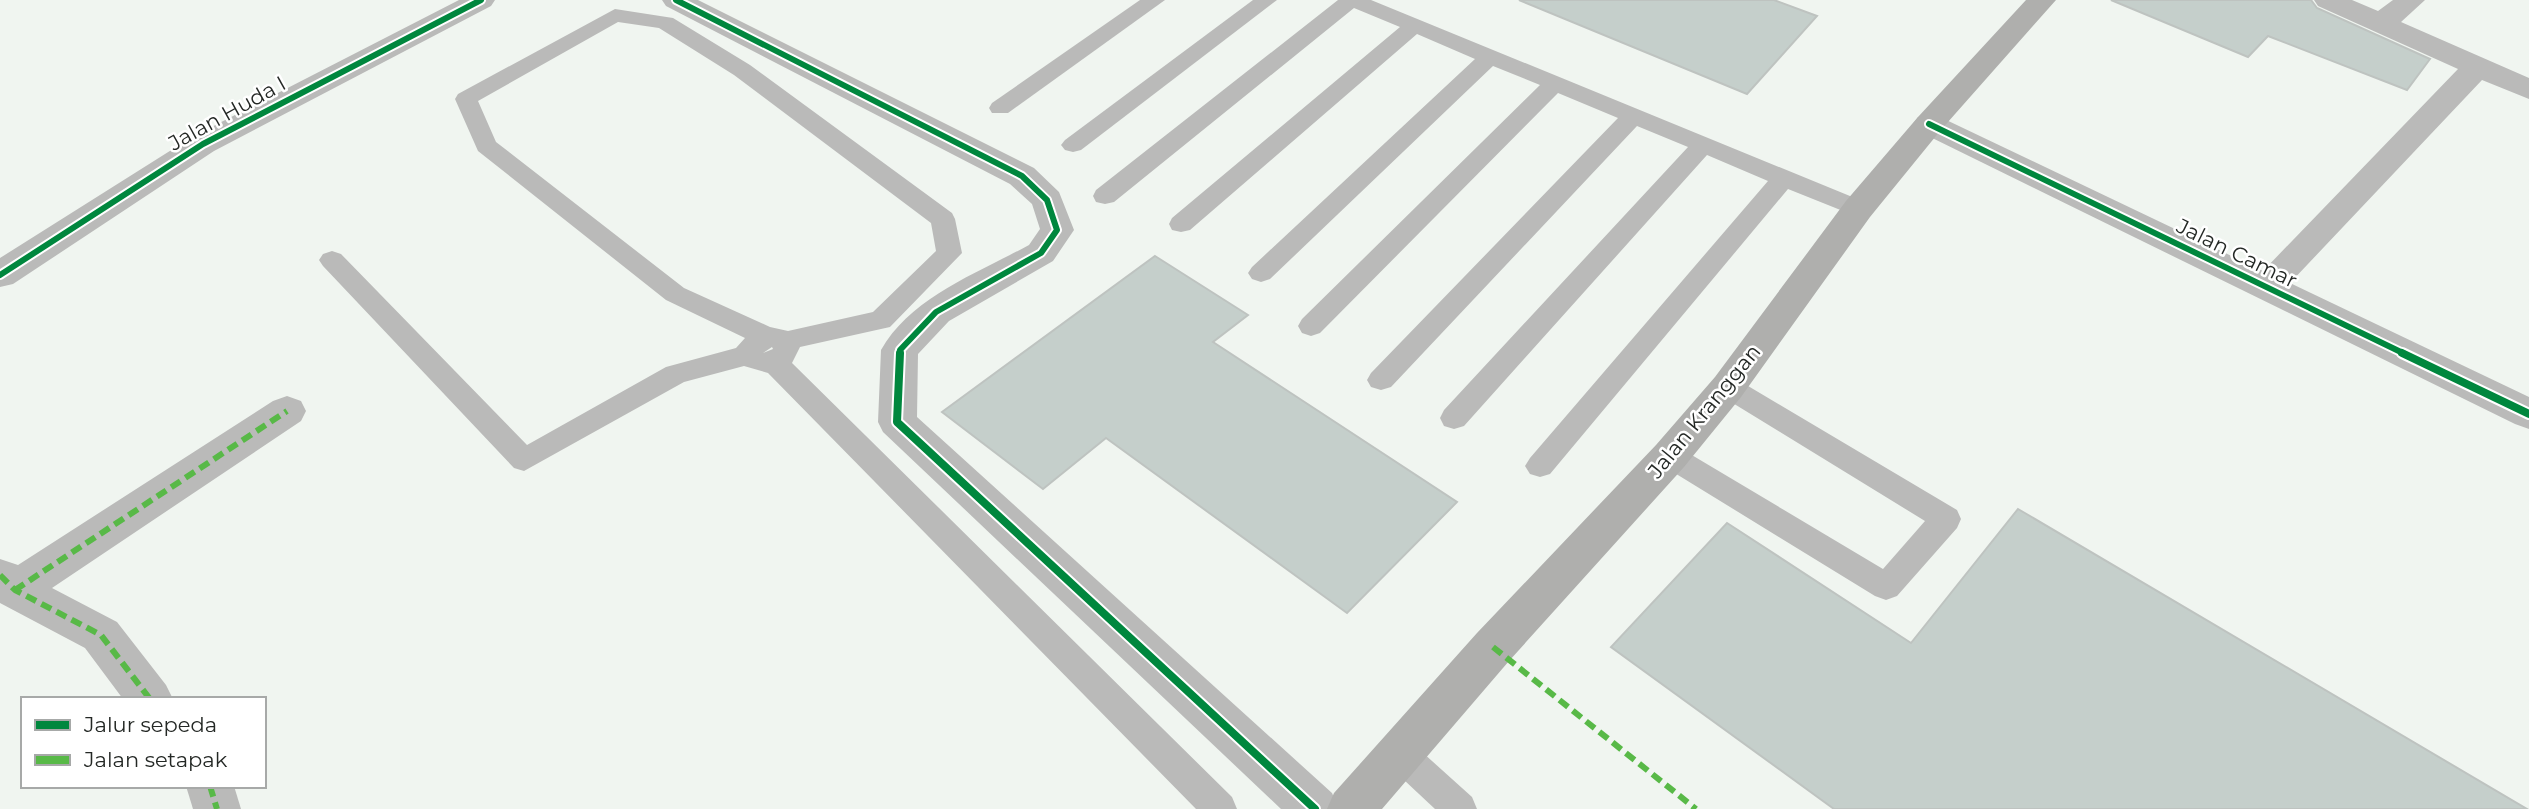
<svg xmlns="http://www.w3.org/2000/svg" width="2529" height="809" viewBox="0 0 2529 809" font-family="Montserrat,sans-serif">
	<style>
		.building { fill: #c5cfcb; stroke: #bec3c0; stroke-width: 2 }
		.lines { fill: none; stroke-linecap: round; stroke-linejoin: round }
		.service { fill: #babab9; fill-rule: evenodd }
		.minor { fill: #babab9; fill-rule: evenodd }
		.secondary { fill: #afafad; fill-rule: evenodd }
		.quiet { stroke: #58b947; stroke-width: 6; stroke-dasharray: 11 6; stroke-linecap: butt }
		.cycleway-far1-casing { stroke: #fff; stroke-width: 10 }
		.cycleway-casing { stroke: #fff; stroke-width: 12 }
		.cycleway-far1 { stroke: #00873e; stroke-width: 6 }
		.cycleway { stroke: #00873e; stroke-width: 8 }
		.labels { text-anchor: middle; dominant-baseline: central; stroke-width: 5; stroke-linejoin: round; paint-order: stroke }
		.street-label { font-size: 21px; fill: #242825; stroke: #fff }
	</style>
	<rect width="100%" height="100%" fill="#f0f5f0"/>
	<!-- building -->
	<g class="building">
		<polygon points="1519,0 1774,0 1817,16 1747,94"/>
		<polygon points="2111,0 2311,0 2317,8 2430,59 2407,90 2268,36 2248,57"/>
		<polygon points="1155,256 1248,315 1213,342 1457,502 1347,613 1106,438 1043,489 942,412"/>
		<polygon points="2018,509 2527,809 1834,809 1611,647 1727,523 1911,643"/>
	</g>
	<g class="lines">
		<!-- service -->
		<g class="service">
			<polygon points="1140,0 1165,0 1008,113 992,113 989,108 992,103"/>
			<polygon points="1253,0 1277,0 1081,150 1073,152 1065,150 1061,145 1065,140"/>
			<polygon points="1338,0 1371,0 1867,203 1870,209 1867,215 1858,217 1788,189 1550,474 1540,477 1530,474 1525,466 1530,458 1768,181 1707,155 1464,426 1454,429 1444,426 1440,418 1444,410 1688,147 1637,126 1391,387 1381,390 1371,387 1367,380 1371,373 1618,118 1558,93 1320,333 1311,336 1302,333 1298,326 1302,319 1540,85 1493,66 1270,279 1261,282 1252,279 1248,273 1252,267 1475,59 1417,34 1190,230 1181,232 1172,230 1169,224 1172,218 1400,27 1354,8 1114,202 1105,204 1096,202 1093,196 1096,190"/>
			<path d="M615,9L673,18L750,65L952,213L955,219L962,253L890,327L800,347L792,363L1232,797L1237,809H1196L768,373L744,366L684,382L524,471L514,468L323,266L319,260L323,254L332,251L341,254L527,445L666,367L736,348L745,338L666,300L478,151L455,99L458,94ZM618,22L659,28L734,75L931,223L936,251L873,312L788,331L770,327L684,288L496,142L478,101ZM772,347L773,349L763,353Z"/>
			<polygon points="1728,377 1738,380 1957,510 1961,519 1957,528 1897,596 1886,600 1875,596 1660,464 1656,456 1660,448 1670,445 1680,448 1883,569 1925,521 1718,394 1714,387 1718,380"/>
			<polygon points="1400,738 1412,743 1472,797 1477,809 1435,809 1388,765 1383,754 1388,743"/>
		</g>
		<!-- minor -->
		<g class="minor">
			<polygon points="459,0 495,0 491,6 214,151 13,284 0,287 0,258 192,137"/>
			<path d="M662,0H698L1034,168L1059,192L1074,230L1053,261L949,321L918,354L917,417L1332,793L1339,809H1281L883,432L878,422L881,350C911,297 978,273 1029,245L1040,229L1032,204L1010,184L666,6Z"/>
			<polygon points="2314,0 2352,0 2378,11 2393,0 2425,0 2401,22 2529,78 2529,99 2482,80 2290,283 2529,397 2529,429 2515,424 1918,131 1913,124 1918,117 1929,114 1940,117 2263,271 2458,69 2318,6"/>
			<polygon points="287,396 301,401 306,411 301,421 52,588 117,622 166,685 173,699 123,699 85,648 0,603 0,559 18,565 273,401"/>
			<polygon points="186,786 234,786 241,809 193,809"/>
		</g>
		<!-- secondary -->
		<polygon class="secondary" points="2026,0 2056,0 1940,131 1870,217 1741,397 1684,467 1509,661 1382,809 1327,809 1334,793 1477,633 1656,445 1715,377 1846,201 1918,117"/>
		<!-- quiet -->
		<g class="quiet">
			<polyline points="0,575 15,590 101,635 150,699"/>
			<polyline points="15,590 287,411"/>
			<polyline points="1493,647 1696,809"/>
			<polyline points="210,786 217,809"/>
		</g>
		<!-- cycleway-far1 casing -->
		<g class="cycleway-far1-casing">
			<g id="cycleway-far1">
				<polyline points="676,0 1022,176 1047,200 1057,230 1041,253 936,312 900,350 900,354"/>
				<polyline points="1929,124 2405,354"/>
				<polyline points="0,275 203,144 481,0"/>
			</g>
		</g>
		<!-- cycleway casing -->
		<g class="cycleway-casing">
			<g id="cycleway">
				<polyline points="900,353 897,422 1315,809"/>
				<polyline points="2402,353 2529,414"/>
			</g>
		</g>
		<!-- cycleway-far1 -->
		<use href="#cycleway-far1" class="cycleway-far1"/>
		<!-- cycleway -->
		<use href="#cycleway" class="cycleway"/>
	</g>
	<g class="labels">
		<!-- street labels -->
		<g class="street-label">
			<text transform="translate(227 113) rotate(-29)">Jalan Huda I</text>
			<text transform="translate(2237 253) rotate(26)">Jalan Camar</text>
			<text transform="translate(1704 411) rotate(-51)">Jalan Kranggan</text>
		</g>
	</g>
	<!-- legend -->
	<rect x="21" y="697" width="245" height="91" fill="#ffffff" stroke="#a7a9a8" stroke-width="2"/>
	<rect x="35" y="720" width="35" height="10" fill="#00873e" stroke="#a7a9a8" stroke-width="2"/>
	<text x="84" y="732" font-size="21" fill="#242825">Jalur sepeda</text>
	<rect x="35" y="755" width="35" height="10" fill="#58b947" stroke="#a7a9a8" stroke-width="2"/>
	<text x="84" y="767" font-size="21" fill="#242825">Jalan setapak</text>
</svg>
